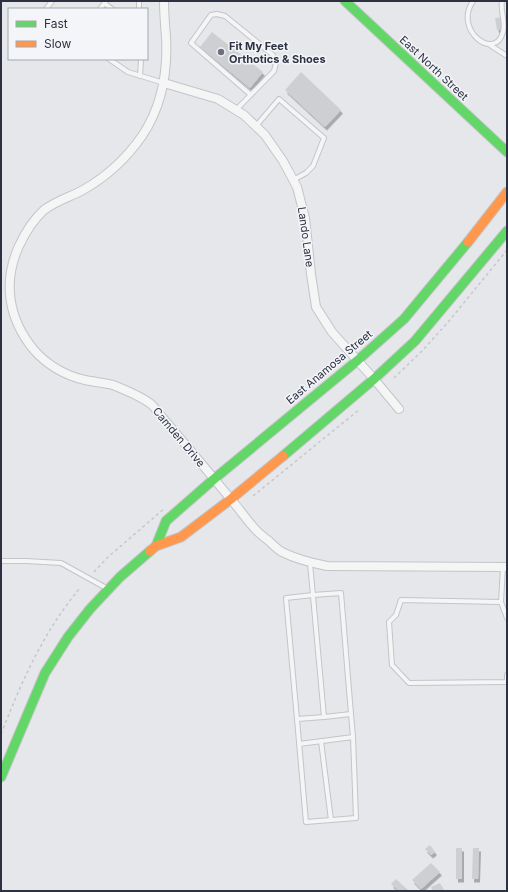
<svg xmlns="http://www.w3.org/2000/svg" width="508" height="892" viewBox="0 0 508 892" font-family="Inter,sans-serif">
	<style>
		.building { fill: #cecfd2; filter: url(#shadow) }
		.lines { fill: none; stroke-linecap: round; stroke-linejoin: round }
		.lane-casing { stroke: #c3c5c8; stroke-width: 6 }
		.street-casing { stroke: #c3c5c8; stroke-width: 10 }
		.fast-casing { stroke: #c3c5c8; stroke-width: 11 }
		.slow-casing { stroke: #c3c5c8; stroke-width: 11 }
		.path { stroke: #c6c7cb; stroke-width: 1.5; stroke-dasharray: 3 3; stroke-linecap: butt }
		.lane { stroke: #f5f5f6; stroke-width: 4 }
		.street { stroke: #f5f5f6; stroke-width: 8 }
		.fast { stroke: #63d668; stroke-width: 9 }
		.slow { stroke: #ff974d; stroke-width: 9 }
		.poi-dot { fill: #6d717d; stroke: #f4f5f8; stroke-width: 1.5 }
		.labels { text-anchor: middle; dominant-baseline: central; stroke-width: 3; stroke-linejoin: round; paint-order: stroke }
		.poi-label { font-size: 11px; font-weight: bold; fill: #2d3142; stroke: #f4f5f8; text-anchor: start }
		.street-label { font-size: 11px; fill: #2d3142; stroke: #f4f5f8 }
	</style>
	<defs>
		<filter id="shadow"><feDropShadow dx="2" dy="3.5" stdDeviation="0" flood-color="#0004"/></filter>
	</defs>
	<rect width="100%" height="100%" fill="#e5e7ea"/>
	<!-- building -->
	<g class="building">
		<polygon points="507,17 507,29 497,30 495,18"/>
		<polygon points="212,32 263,72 250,88 200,47"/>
		<polygon points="301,72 341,110 325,127 285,90"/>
		<polygon points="430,845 435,852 431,855 425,849"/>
		<rect x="456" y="848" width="6" height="31"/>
		<polygon points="473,848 479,848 478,879 472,879"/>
		<polygon points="431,863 440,872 421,889 412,880"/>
		<polygon points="396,879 409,891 399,891 391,884"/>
		<polygon points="440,883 444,891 433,891 431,887"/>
	</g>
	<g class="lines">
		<!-- lane casing -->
		<g class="lane-casing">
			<g id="lane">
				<polyline points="139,1 139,9"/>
				<path d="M473,1C453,30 495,62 503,32C506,23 500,11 502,1"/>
				<polyline points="104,3 112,9"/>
				<polyline points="46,9 52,1"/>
				<polyline points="100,9 106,1"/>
				<polyline points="490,45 507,56"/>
				<polyline points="109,59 128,72 164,83"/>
				<polyline points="140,76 141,59"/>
				<polyline points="236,110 274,71 276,63 273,55 225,16 217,14 211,15 191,43 251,95"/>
				<polyline points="256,126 279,99 324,138 313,166 306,173 293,180"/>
				<polyline points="1,561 26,561 61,563 108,589"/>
				<polyline points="503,567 501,602 507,618"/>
				<polyline points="501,602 401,600 396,615 389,622 392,665 409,683 507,682 507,675"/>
				<polyline points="324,717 351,714 353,737"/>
				<polyline points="297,719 286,598 313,595 341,593 351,714"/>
				<polyline points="321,741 331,820"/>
				<polyline points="299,744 353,737 356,818 306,822 297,719 324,717 310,563"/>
			</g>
		</g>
		<!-- street casing -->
		<g class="street-casing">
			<g id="street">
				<path d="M164,1C164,13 165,25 166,37C168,73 162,106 142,136C126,159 106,177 83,190C70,197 56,201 44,210C33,220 25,233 19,246C2,283 9,320 34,350C47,365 66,376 85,380C95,382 104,383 113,385C123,389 144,398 152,405C156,409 159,413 162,417C185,444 207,470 229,497C239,508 247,521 257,531C261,535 265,538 269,541C273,545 277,549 282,552C296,559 312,563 327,566L507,567"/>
				<polyline points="164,83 218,99 244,115 265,135 283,161 297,187 305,218 311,274 316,307 332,332 374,379 399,409"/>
			</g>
		</g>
		<!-- fast casing -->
		<g class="fast-casing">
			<g id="fast">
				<polyline points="345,1 507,152"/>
				<polyline points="283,456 374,379 415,341 507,231"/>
				<polyline points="156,546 166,521 214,479 358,360 404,319 468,242"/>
				<polyline points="1,777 45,673 68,637 90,609 120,577 150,551"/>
			</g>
		</g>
		<!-- slow casing -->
		<g class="slow-casing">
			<g id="slow">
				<polyline points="468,242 507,192"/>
				<polyline points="150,551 156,546 181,537 231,499 283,456"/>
			</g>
		</g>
		<!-- path -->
		<g class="path">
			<polyline points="394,378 423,350 449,321 507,250"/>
			<polyline points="253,496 360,409"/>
			<polyline points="94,572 108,557 165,508"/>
			<path d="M1,734C22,681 43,632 80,588"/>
		</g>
		<!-- lane -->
		<use href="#lane" class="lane"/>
		<!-- street -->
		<use href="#street" class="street"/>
		<!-- fast -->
		<use href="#fast" class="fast"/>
		<!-- slow -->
		<use href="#slow" class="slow"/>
	</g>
	<!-- markers -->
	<circle class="poi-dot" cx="221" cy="52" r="4"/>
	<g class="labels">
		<!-- poi labels -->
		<g class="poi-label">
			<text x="229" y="46">Fit My Feet<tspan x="229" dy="13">Orthotics &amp; Shoes</tspan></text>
		</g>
		<!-- street labels -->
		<g class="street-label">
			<text transform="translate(434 68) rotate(43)">East North Street</text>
			<text transform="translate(306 237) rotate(82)">Lando Lane</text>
			<text transform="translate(329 367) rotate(-40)">East Anamosa Street</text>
			<text transform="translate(179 437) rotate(50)">Camden Drive</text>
		</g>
	</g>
	<!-- border -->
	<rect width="508" height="892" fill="none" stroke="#2d3142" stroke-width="4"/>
	<!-- legend -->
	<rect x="8" y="8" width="140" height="52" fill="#f4f5f8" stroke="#a4a7af"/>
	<rect x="16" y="21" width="20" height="6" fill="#63d668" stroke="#a4a7af"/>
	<text x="44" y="28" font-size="12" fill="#2d3142">Fast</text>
	<rect x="16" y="41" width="20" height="6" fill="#ff974d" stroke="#a4a7af"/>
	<text x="44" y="48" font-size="12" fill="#2d3142">Slow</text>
</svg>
